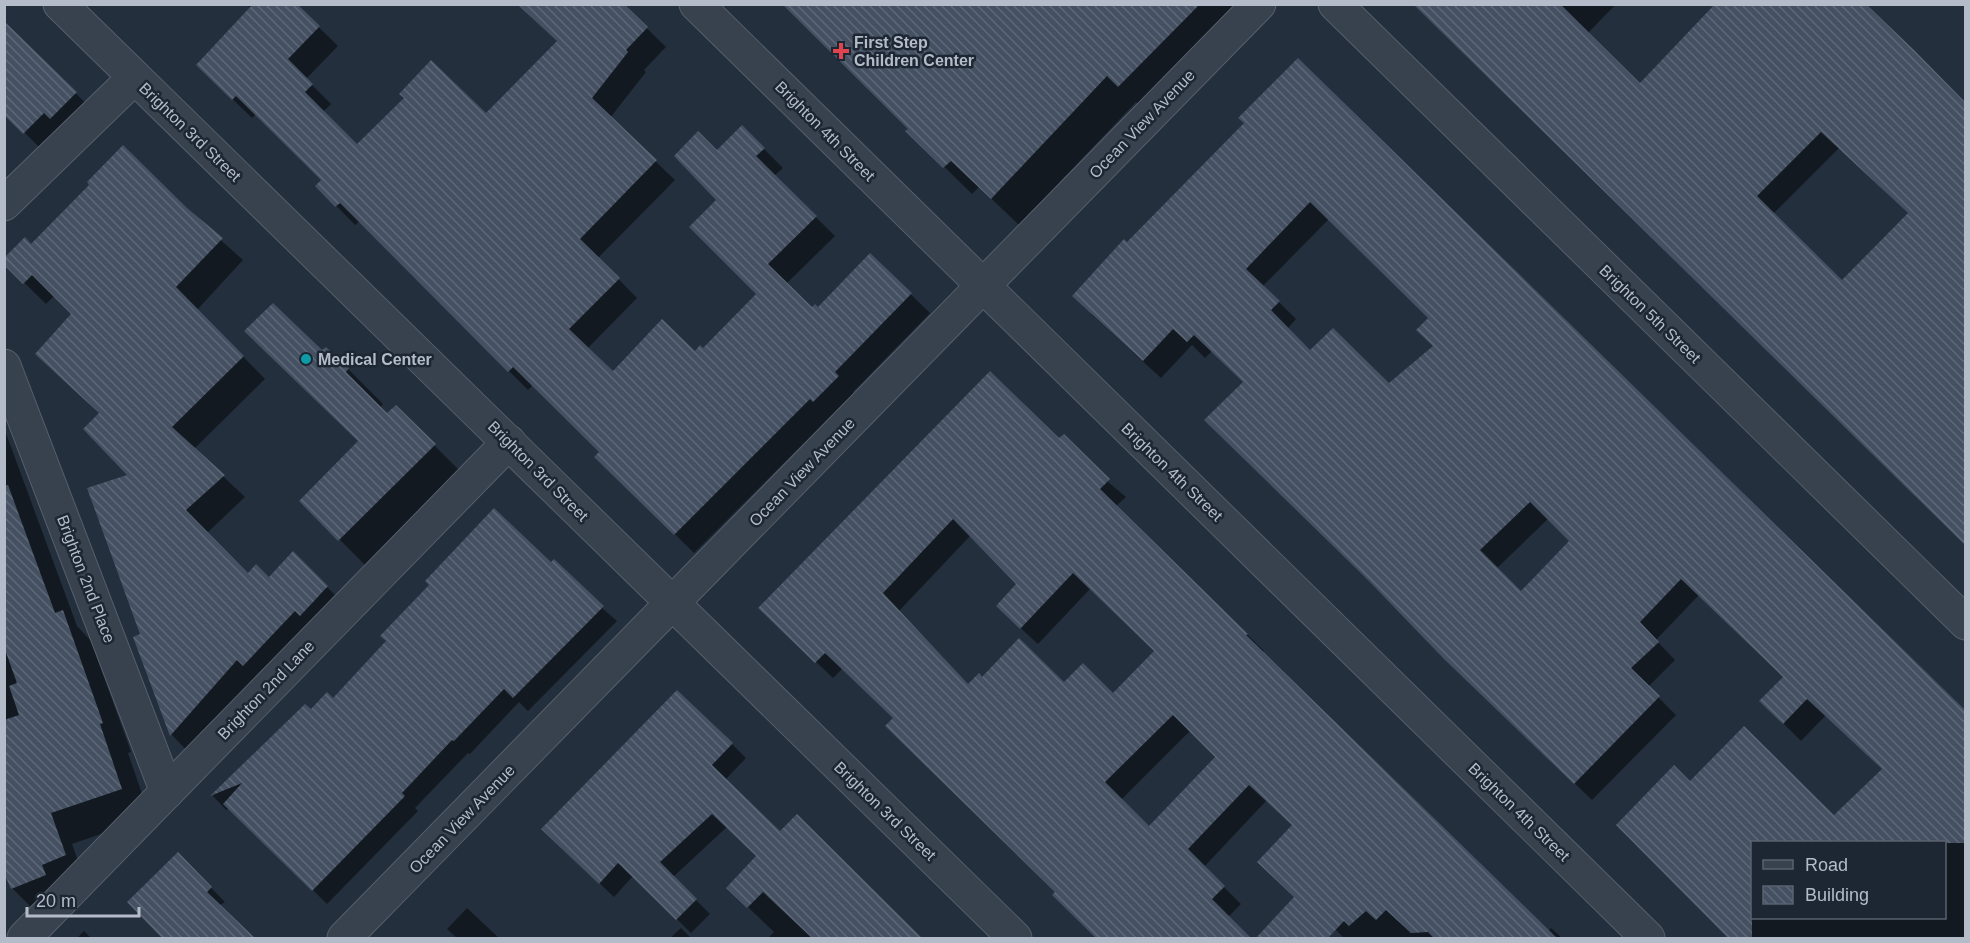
<svg xmlns="http://www.w3.org/2000/svg" width="1970" height="943" viewBox="0 0 1970 943" font-family="Arial,sans-serif">
	<style>
		.shadow { fill: #0007; fill-rule: evenodd }
		.building { fill: url(#building-back-hatch); fill-rule: evenodd }
		.lines { fill: none; stroke-linecap: round; stroke-linejoin: round }
		.street-casing { stroke: #565f6c; stroke-width: 35 }
		.street { stroke: #38414e; stroke-width: 33 }
		.health-dot { fill: #e0444e; stroke: #1d2633; stroke-width: 2 }
		.culture-dot { fill: #0f9aa8; stroke: #1d2633; stroke-width: 2 }
		.labels { text-anchor: middle; dominant-baseline: central; stroke-width: 5; stroke-linejoin: round; paint-order: stroke }
		.poi-label { font-size: 16px; font-weight: bold; fill: #b4bcc9; stroke: #1d2633; text-anchor: start }
		.street-label { font-size: 16px; fill: #b4bcc9; stroke: #1d2633 }
	</style>
	<defs>
		<pattern id="building-back-hatch" width="6" height="6" patternUnits="userSpaceOnUse" patternTransform="scale(1.5)"><rect width="6" height="6" fill="#455162"/><path d="M-1 5l2 2M0 0l6 6M5-1l2 2" fill="none" stroke="#5d6877"/></pattern>
	</defs>
	<rect width="100%" height="100%" fill="#242f3e"/>
	<!-- shadow -->
	<g class="shadow">
		<polygon points="247,4 295,4 338,46 306,79 331,104 323,112 357,146 486,115 622,4 666,47 644,70 646,72 610,118 675,180 598,258 637,298 588,348 614,373 703,350 758,294 718,200 717,152 761,146 783,168 774,176 835,236 786,284 812,309 818,309 870,255 930,313 853,392 857,396 833,420 830,417 694,553 596,457 601,452 533,385 528,390 360,221 355,225 317,186 323,180 256,114 252,118 217,84 251,9"/>
		<polygon points="1012,4 1252,4 1147,113 1136,102 1019,225 979,187 972,194 908,131"/>
		<path d="M1415,4H1616L1587,34L1640,85L1864,4L1966,104V543ZM1839,148L1909,214L1842,282L1773,214Z"/>
		<polygon points="4,23 105,122 53,161 8,116 4,120"/>
		<path d="M1298,60L1966,712V938H1731L1690,783L1834,817L1883,770L1826,715L1801,741L1761,701L1785,677L1699,595L1656,640L1675,660L1648,687L1676,715L1592,800L1464,677L1245,382L1212,351L1205,358L1192,345L1161,378L1091,314L1127,244L1246,124ZM1329,219L1430,318L1435,346L1388,385L1310,352L1288,328L1296,319L1263,286ZM1548,519L1571,541L1521,594L1496,569ZM1752,842H1944V918H1752Z"/>
		<polygon points="186,209 243,260 197,310 265,379 194,449 245,497 207,533 248,575 269,579 293,553 349,609 193,757 172,735 135,638 142,635 130,475 100,414 37,354 73,314 54,296 46,304 4,263 31,246"/>
		<polygon points="322,352 348,369 383,404 380,408 387,415 396,407 469,480 374,574 301,501 360,442"/>
		<polygon points="4,428 77,626 91,641 131,752 128,753 150,817 72,844 87,886 41,917 12,888 4,869"/>
		<path d="M1059,441L1126,497L1116,506L1264,651L1262,653L1548,931L1551,928L1562,938H1344L1334,928L1294,826L1267,800L1204,867L1241,904L1228,917L1057,892L895,718L843,668L833,678L777,625ZM971,535L1018,584L1015,623L1038,644L1090,589L1156,652L1113,695L1064,684L968,686L899,611ZM1190,731L1217,757L1149,828L1121,800Z"/>
		<polygon points="551,564 617,621 528,711 519,702 470,754 468,753 415,808 418,811 327,904 230,808 226,810 213,796 305,706 311,711 333,700"/>
		<polygon points="732,744 746,758 725,780 780,833 921,938 768,938 774,932 728,888 758,857 727,827 673,877 710,914 691,933 633,876 614,897 557,843"/>
		<polygon points="178,854 225,902 165,938"/>
		<polygon points="467,908 499,938 457,938 447,929"/>
		<polygon points="681,928 691,938 670,938"/>
		<polygon points="84,931 91,938 77,938"/>
	</g>
	<!-- building -->
	<g class="building">
		<polygon points="253,4 297,4 320,26 288,59 313,84 305,92 357,144 404,98 399,94 431,60 486,113 557,41 517,4 624,4 648,27 626,50 628,52 592,98 657,160 580,239 620,278 569,329 613,371 662,319 695,351 700,345 703,348 756,294 689,227 716,200 674,156 698,131 717,150 742,125 765,148 756,156 817,216 768,264 812,307 815,304 818,307 870,253 912,293 835,372 839,376 813,402 810,399 674,535 594,457 599,452 513,367 508,372 340,203 335,207 315,186 321,180 236,96 232,100 196,65"/>
		<polygon points="782,4 1200,4 1118,87 1107,76 991,199 951,161 943,168 905,131 908,129"/>
		<path d="M1413,4H1560L1640,83L1715,4H1866L1915,51L1965,102V545ZM1821,132L1908,213L1842,280L1757,196Z"/>
		<polygon points="4,21 77,92 50,119 44,113 23,134 4,115"/>
		<path d="M1298,58L1965,710V843H1752V939H1729L1616,825L1674,765L1690,781L1744,726L1834,815L1882,769L1807,699L1783,724L1759,701L1783,677L1681,579L1640,622L1659,642L1631,668L1660,696L1574,784L1444,659L1368,580L1204,420L1243,382L1194,335L1187,342L1173,329L1143,361L1072,296L1124,239L1127,242L1244,123L1238,118ZM1310,202L1428,318L1416,330L1433,346L1389,383L1333,328L1310,350L1271,310L1280,301L1246,269ZM1530,502L1569,541L1521,591L1480,550Z"/>
		<polygon points="123,145 187,208 223,238 176,287 244,356 172,427 225,475 186,510 248,573 256,564 269,577 293,551 328,586 300,616 295,611 243,666 237,660 170,736 133,637 140,634 87,488 127,475 83,429 99,413 35,354 71,314 32,275 23,284 4,265 4,258 25,237 31,244 89,185 87,182"/>
		<polygon points="273,303 322,350 326,347 349,368 346,372 387,413 396,405 436,444 338,541 299,501 358,441 244,331"/>
		<path d="M990,371L1059,438L1064,434L1110,479L1100,489L1248,634L1246,635L1558,939H1435L1428,932L1411,933L1386,910L1376,920L1366,911L1349,926L1344,921L1327,939H1255L1294,897L1257,862L1292,825L1249,785L1188,849L1225,886L1212,899L1252,939H1097L1052,895L1055,892L885,726L893,718L825,653L815,663L758,608ZM953,519L1016,584L996,606L1020,629L1073,573L1154,651L1113,693L1083,663L1064,682L1019,638L982,677L979,673L968,684L883,593ZM1173,715L1215,757L1149,826L1105,782Z"/>
		<polygon points="8,485 55,613 63,610 103,723 100,724 122,789 51,813 66,855 42,865 46,875 11,889 4,873 4,720 19,715 9,686 17,683 4,647 4,486"/>
		<polygon points="494,508 551,562 554,559 604,606 513,698 504,689 454,741 452,740 402,793 405,796 312,891 223,804 242,783 210,796 305,704 311,709 327,692 333,698 386,641 380,636 429,585 425,581"/>
		<polygon points="677,690 733,743 712,765 780,831 797,814 923,939 813,939 763,892 747,908 726,888 756,856 712,814 660,862 697,899 676,920 618,863 599,884 541,829"/>
		<polygon points="178,852 212,887 207,892 256,939 163,939 127,902"/>
	</g>
	<g class="lines">
		<!-- street casing -->
		<g class="street-casing">
			<g id="street">
				<polyline points="60,4 1015,938"/>
				<polyline points="696,4 1648,938"/>
				<polyline points="1335,4 1966,623"/>
				<polyline points="4,204 134,78"/>
				<polyline points="4,366 167,792"/>
				<polyline points="24,938 509,442"/>
				<polyline points="344,938 1259,4"/>
			</g>
		</g>
		<!-- street -->
		<use href="#street" class="street"/>
	</g>
	<!-- markers -->
	<path class="health-dot" d="M838 42h6v6h6v6h-6v6h-6v-6h-6v-6h6z"/>
	<circle class="culture-dot" cx="306" cy="359" r="6"/>
	<g class="labels">
		<!-- poi labels -->
		<g class="poi-label">
			<text x="854" y="42">First Step<tspan x="854" dy="18">Children Center</tspan></text>
			<text x="318" y="359">Medical Center</text>
		</g>
		<!-- street labels -->
		<g class="street-label">
			<text transform="translate(1142 124) rotate(-46)">Ocean View Avenue</text>
			<text transform="translate(825 131) rotate(45)">Brighton 4th Street</text>
			<text transform="translate(190 132) rotate(44)">Brighton 3rd Street</text>
			<text transform="translate(1650 314) rotate(44)">Brighton 5th Street</text>
			<text transform="translate(538 471) rotate(45)">Brighton 3rd Street</text>
			<text transform="translate(802 472) rotate(-46)">Ocean View Avenue</text>
			<text transform="translate(1172 472) rotate(44)">Brighton 4th Street</text>
			<text transform="translate(86 579) rotate(69)">Brighton 2nd Place</text>
			<text transform="translate(266 690) rotate(-46)">Brighton 2nd Lane</text>
			<text transform="translate(885 811) rotate(44)">Brighton 3rd Street</text>
			<text transform="translate(1519 812) rotate(44)">Brighton 4th Street</text>
			<text transform="translate(462 819) rotate(-46)">Ocean View Avenue</text>
		</g>
	</g>
	<!-- border -->
	<rect width="1970" height="943" fill="none" stroke="#b4bcc9" stroke-width="12"/>
	<!-- legend -->
	<rect x="1751" y="841" width="195" height="78" fill="#1d2633" stroke="#59626f" stroke-width="1.5"/>
	<rect x="1763" y="860" width="30" height="9" fill="#38414e" stroke="#59626f" stroke-width="1.5"/>
	<text x="1805" y="871" font-size="18" fill="#b4bcc9">Road</text>
	<rect x="1763" y="886" width="30" height="18" fill="url(#building-back-hatch)" stroke="#59626f" stroke-width="1.5"/>
	<text x="1805" y="901" font-size="18" fill="#b4bcc9">Building</text>
	<!-- scale -->
	<path d="M27 907v9h112v-9" fill="none" stroke="#b4bcc9" stroke-width="3"/>
	<text x="36" y="907" font-size="18" fill="#b4bcc9" stroke="#1d2633" stroke-width="4.5" paint-order="stroke">20 m</text>
</svg>
